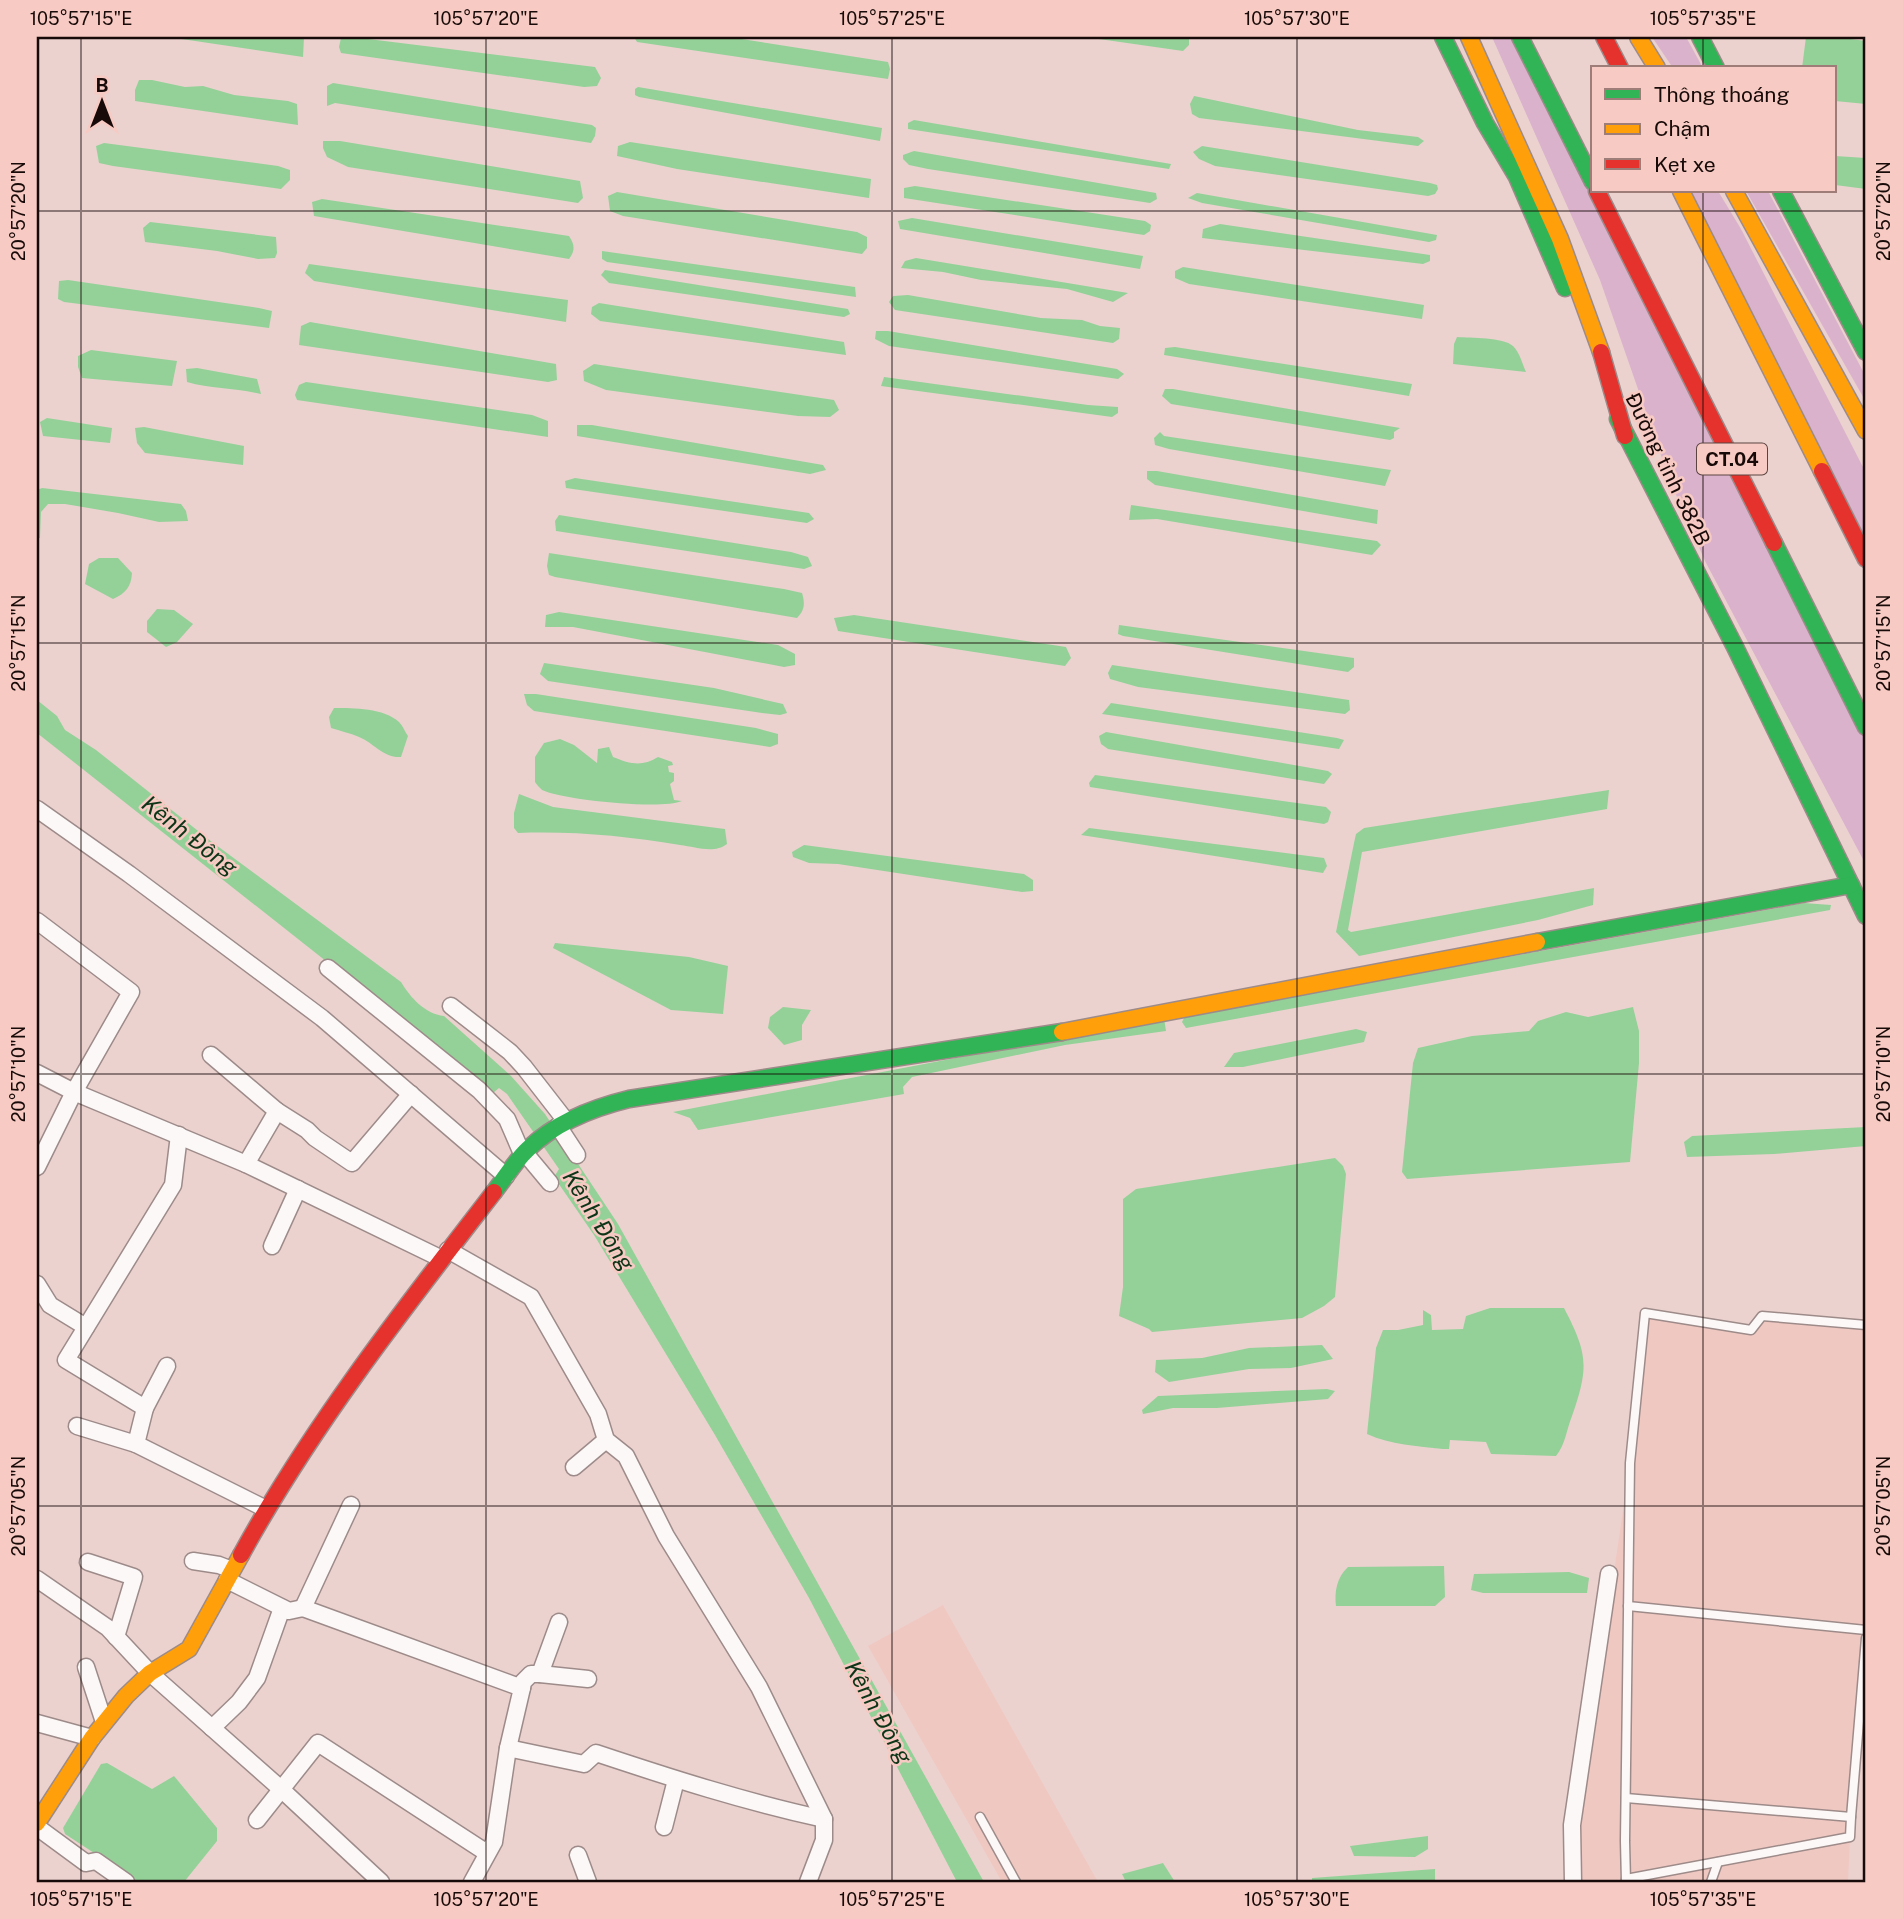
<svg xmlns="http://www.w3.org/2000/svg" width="1903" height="1919" viewBox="0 0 1903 1919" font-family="'Public Sans',sans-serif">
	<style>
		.built { fill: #f0c8c2 }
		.green { fill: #dab2cc }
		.water { fill: #94d198 }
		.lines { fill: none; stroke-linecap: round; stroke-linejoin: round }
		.lane-casing { stroke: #9d8b89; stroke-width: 11 }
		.street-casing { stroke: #9d8b89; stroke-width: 19 }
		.fast-casing { stroke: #9d8b89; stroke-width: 19 }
		.slow-casing { stroke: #9d8b89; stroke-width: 19 }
		.jam-casing { stroke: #9d8b89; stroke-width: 19 }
		.lane { stroke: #fcf8f8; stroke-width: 8 }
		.street { stroke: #fcf8f8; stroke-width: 16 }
		.fast { stroke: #30b455; stroke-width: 16 }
		.slow { stroke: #ff9f0a; stroke-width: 16 }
		.jam { stroke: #e5322d; stroke-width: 16 }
		.ticks { fill: none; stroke: #180a08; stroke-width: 2; stroke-opacity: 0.45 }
		.labels { text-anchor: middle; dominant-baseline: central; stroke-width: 5; stroke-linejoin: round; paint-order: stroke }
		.shield { fill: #f7cac3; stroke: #5b4440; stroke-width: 2 }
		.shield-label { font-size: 19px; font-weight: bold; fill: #180a08 }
		.street-label { font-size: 21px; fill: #180a08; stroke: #f7cac3 }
		.water-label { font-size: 23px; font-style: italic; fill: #0d3517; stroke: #f7cac3 }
		.neatline { fill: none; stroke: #180a08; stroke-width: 2.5 }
		.ticks-label { font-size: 18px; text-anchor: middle; fill: #180a08 }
	</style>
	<rect width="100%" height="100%" fill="#ebd2cf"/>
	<!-- built -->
	<g class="built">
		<polygon points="1645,1313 1751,1330 1762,1316 1866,1325 1866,1638 1850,1837 1848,1882 1568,1882 1630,1463"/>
		<polygon points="943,1605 1098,1882 1002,1882 868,1646"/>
	</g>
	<!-- green -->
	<g class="green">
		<polygon points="1492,37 1516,37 1866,733 1866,865 1705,561 1670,481 1600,280"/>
		<polygon points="1652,37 1686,37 1703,68 1673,68"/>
		<polygon points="1691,191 1718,191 1741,229 1866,473 1866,538"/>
		<polygon points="1746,191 1768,191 1866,377 1866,402"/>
	</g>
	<!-- water -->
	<g class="water">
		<polygon points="168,37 304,37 303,57"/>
		<polygon points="352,37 595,67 601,78 597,86 584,87 341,53 339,47 341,38"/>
		<polygon points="634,37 729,37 888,62 890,69 888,79 637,42"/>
		<polygon points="1085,37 1189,37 1189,45 1183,51"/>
		<polygon points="1806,37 1835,37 1866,41 1866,104 1835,101 1835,68 1802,68"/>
		<polygon points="139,80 152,80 185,87 203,86 234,95 288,101 297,104 298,125 135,101 135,90"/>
		<polygon points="333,83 592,125 596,128 595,136 591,143 335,103 327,106 327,86"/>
		<polygon points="638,87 882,128 880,141 639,97 635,95 635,89"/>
		<polygon points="1194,96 1358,130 1418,137 1424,141 1418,146 1199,118 1192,114 1190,104"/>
		<polygon points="914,120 1171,164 1169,169 908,129 908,123"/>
		<polygon points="323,141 340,141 580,181 583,198 578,203 348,167 327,157 323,148"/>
		<polygon points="630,142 871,179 869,198 677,169 617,156 618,146"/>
		<polygon points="104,143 278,166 290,170 290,180 281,189 113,166 99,163 96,146"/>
		<polygon points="1202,146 1430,183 1437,185 1438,189 1435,194 1428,196 1215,166 1199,159 1193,152"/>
		<polygon points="914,151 1156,193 1157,199 1150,203 928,169 909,165 903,159 903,155"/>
		<polygon points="1835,156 1866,158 1866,189 1835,185"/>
		<polygon points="915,186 1145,221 1151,225 1150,231 1144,235 904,198 904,188"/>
		<polygon points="617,192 857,232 867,237 867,248 862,254 623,216 610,211 608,196"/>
		<polygon points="1197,193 1437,235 1436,240 1429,242 1202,203 1188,198"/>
		<path d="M322,199L569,236C575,245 575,251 569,259L314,216L312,202Z"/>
		<polygon points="912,218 1143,256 1140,269 900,229 898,221"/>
		<polygon points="150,222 276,237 277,253 275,258 258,259 217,251 145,242 143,228"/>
		<polygon points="1220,224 1430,255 1430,261 1423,264 1202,238 1203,229"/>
		<polygon points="602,251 855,287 856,297 607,262 602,259"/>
		<polygon points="916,258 1128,293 1113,302 1067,289 981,280 943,272 901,268 905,261"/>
		<polygon points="309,264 568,300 566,322 314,281 305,273"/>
		<polygon points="1183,267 1424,305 1422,319 1189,284 1175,278 1175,271"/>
		<polygon points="605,270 848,309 850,314 844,317 609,283 601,275"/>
		<polygon points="68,280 259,308 272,311 269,328 64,302 58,299 59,281"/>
		<polygon points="908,295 1041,318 1082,320 1100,326 1120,328 1119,339 1113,343 895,310 889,302 893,296"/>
		<polygon points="599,303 844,342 846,355 600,321 591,314 592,307"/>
		<polygon points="310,322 556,364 557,380 548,382 299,345 301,326"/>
		<polygon points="876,331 888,331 1117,369 1124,374 1118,379 889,346 875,339"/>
		<path d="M1457,337C1471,338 1503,337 1513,346C1520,353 1522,363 1526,372L1453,364L1454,344Z"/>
		<polygon points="1175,347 1412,384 1409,396 1164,355 1165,348"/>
		<polygon points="91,350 177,361 172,386 82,378 78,367 78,356"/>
		<polygon points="594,364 834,400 839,410 830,417 798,416 606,390 584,381 583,371"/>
		<path d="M197,368L257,379L261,394C236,388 211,389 187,382L186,369Z"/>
		<polygon points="884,377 1088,405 1118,407 1118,413 1112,417 881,386"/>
		<polygon points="306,382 532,415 548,421 548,437 297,400 295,395 299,385"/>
		<polygon points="1165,389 1173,389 1400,428 1394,432 1394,438 1390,440 1171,404 1162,396"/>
		<polygon points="47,418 112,428 110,443 43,436 40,422"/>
		<polygon points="577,425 592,425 823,465 826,470 810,474 577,436"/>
		<polygon points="144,427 244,446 243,465 145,453 137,443 135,428"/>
		<polygon points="1160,432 1164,436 1391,470 1385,486 1169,449 1155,445 1154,438"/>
		<polygon points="1147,471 1157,471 1378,510 1377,524 1155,485 1147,479"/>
		<polygon points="575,478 809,513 814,519 807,523 566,488 565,481"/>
		<polygon points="42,488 181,504 186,511 188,521 159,522 118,513 65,504 48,504 41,512 40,538 37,538 37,490"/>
		<polygon points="1131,505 1377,541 1381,545 1372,555 1157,519 1129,520"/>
		<polygon points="559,515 791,552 808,557 812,566 804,569 556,531 555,521"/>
		<path d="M549,553L784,589L802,593C805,603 805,610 797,618L555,577L549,575L547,566Z"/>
		<path d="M99,558H118L132,573C131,587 126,593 113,599L85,584L89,564Z"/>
		<polygon points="157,609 174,610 193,624 177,642 166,647 147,632 147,621"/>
		<polygon points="559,612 778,645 795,654 795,665 784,667 573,627 545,627 546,615"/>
		<polygon points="854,615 1066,647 1071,658 1065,666 838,631 834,618"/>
		<polygon points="1119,625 1354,658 1354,667 1348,672 1123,636 1118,634"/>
		<polygon points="544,663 714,688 783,704 787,713 780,715 762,713 548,681 540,674"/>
		<polygon points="1112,665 1349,700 1350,710 1345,714 1138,687 1110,679 1108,673"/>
		<polygon points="524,694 536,694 756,728 778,734 778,744 770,747 534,711 527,705"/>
		<path d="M37,700L57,716L65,730L96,750L212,842L401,982C410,997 425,1014 444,1016L511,1076L545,1114L618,1224L984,1882H957L809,1598L715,1435L594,1235L554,1177L559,1169L507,1094L499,1088L493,1093L37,733Z"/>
		<polygon points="1111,703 1337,738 1344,740 1339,749 1102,714"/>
		<path d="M334,708C354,708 384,708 399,722C403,726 405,732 408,736L401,757C383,758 374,743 359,737C350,733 340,731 331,728L329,717Z"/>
		<polygon points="1106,732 1328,771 1332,774 1324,784 1108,749 1101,744 1099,736"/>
		<path d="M560,739L574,745L597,763L598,749L609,747L613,757C630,764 642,767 658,757L672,762L673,765L668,766L669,772L674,773V781L670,784L674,800L682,801C662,810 562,800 542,790C540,788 537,785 535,782V757L544,743Z"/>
		<polygon points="1095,775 1326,807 1331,812 1328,822 1324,824 1090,787 1089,783"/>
		<polygon points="1609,790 1607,809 1362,852 1348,930 1351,932 1594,888 1593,905 1538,920 1359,956 1336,932 1354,843 1356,834 1364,828"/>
		<path d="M519,794L553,807L725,829L727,844C714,854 696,847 680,845C626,836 573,831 518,833L514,828V813Z"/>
		<polygon points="1089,828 1324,858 1327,866 1323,873 1081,835"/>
		<polygon points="804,845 1024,874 1033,880 1033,891 1022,892 838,864 809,863 793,857 792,852"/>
		<polygon points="1804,903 1831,905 1830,910 1186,1028 1182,1022 1185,1016"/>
		<polygon points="555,943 689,957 728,966 723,1014 671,1010 553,948"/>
		<polygon points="783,1007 811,1010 802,1025 802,1040 784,1045 768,1028 770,1017"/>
		<polygon points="1633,1007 1639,1031 1639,1063 1630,1162 1407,1179 1402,1172 1413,1063 1418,1048 1472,1036 1529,1031 1538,1021 1566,1012 1588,1017"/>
		<polygon points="1164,1018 1166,1031 1065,1045 912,1077 903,1087 904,1094 698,1130 690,1118 673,1112"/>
		<polygon points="1356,1029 1367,1032 1364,1042 1243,1067 1224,1067 1234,1053"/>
		<polygon points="1866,1127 1866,1146 1774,1154 1687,1157 1684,1142 1692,1136"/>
		<polygon points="1335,1158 1343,1166 1346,1174 1335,1297 1324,1306 1302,1318 1152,1332 1149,1329 1119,1316 1123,1287 1123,1199 1136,1189"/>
		<path d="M1490,1308H1564C1588,1354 1589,1367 1572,1416C1566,1431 1566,1443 1556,1456L1491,1454L1486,1442L1450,1440L1449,1449H1443C1417,1446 1391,1445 1367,1434L1376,1348L1383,1330H1398L1423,1325V1310L1431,1315L1432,1330L1463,1329L1466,1316Z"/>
		<polygon points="1322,1345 1333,1359 1291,1368 1249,1369 1169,1382 1155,1372 1156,1360 1202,1358 1249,1348"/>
		<polygon points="1327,1389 1335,1391 1328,1399 1217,1408 1173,1408 1143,1414 1142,1410 1158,1396"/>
		<path d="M1444,1566L1445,1597L1435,1606H1336C1334,1592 1337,1577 1348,1567Z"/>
		<polygon points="1569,1572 1589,1578 1587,1593 1483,1593 1471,1590 1474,1574"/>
		<polygon points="107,1763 152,1789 174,1776 217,1828 217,1841 184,1882 133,1882 114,1866 65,1834 63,1828 101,1764"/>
		<polygon points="1428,1836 1428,1849 1415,1857 1354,1856 1350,1846"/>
		<polygon points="1163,1863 1175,1882 1126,1882 1122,1874"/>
		<polygon points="1435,1869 1435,1881 1433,1882 1312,1882 1312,1878"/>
	</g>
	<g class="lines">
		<!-- lane casing -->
		<g class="lane-casing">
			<g id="lane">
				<polyline points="1628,1606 1866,1630"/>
				<polyline points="1626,1798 1851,1817 1866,1638"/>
				<polyline points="980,1817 1016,1882"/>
				<polyline points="1626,1879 1850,1837 1851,1817"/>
				<polyline points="1626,1882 1625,1841 1630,1463 1645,1313 1751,1330 1762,1316 1866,1325"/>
				<polyline points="1711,1882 1718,1862"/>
			</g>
		</g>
		<!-- street casing -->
		<g class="street-casing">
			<g id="street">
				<polyline points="37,809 129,874 322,1018 506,1176"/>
				<polyline points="37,921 131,992 74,1092 37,1167"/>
				<polyline points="328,968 479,1090 507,1119 523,1156"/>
				<polyline points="451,1006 510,1052 524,1067 566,1121"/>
				<polyline points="211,1055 277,1111"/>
				<polyline points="37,1073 74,1092 246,1164 442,1259"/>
				<polyline points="558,1126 577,1155"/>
				<polyline points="179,1135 173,1185 66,1360 145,1408 136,1444 266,1509"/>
				<polyline points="525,1153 550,1183"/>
				<polyline points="246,1164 277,1111 307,1130 315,1138 352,1163 411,1094"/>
				<polyline points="272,1246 298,1189"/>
				<polyline points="448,1250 531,1297 598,1414 606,1440 626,1456 666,1536 759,1687 824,1819 824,1840 808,1882"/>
				<polyline points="37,1284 50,1305 86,1327"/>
				<polyline points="145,1408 167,1366"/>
				<polyline points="77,1426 136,1444"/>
				<polyline points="574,1467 606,1440"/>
				<polyline points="193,1561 219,1565 232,1570"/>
				<polyline points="88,1562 134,1577 116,1637"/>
				<polyline points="37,1579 108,1628 150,1673 281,1789 381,1882"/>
				<polyline points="227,1580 289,1611 303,1608 522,1688 508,1748 494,1842 472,1882"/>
				<polyline points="303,1608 351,1505"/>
				<polyline points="86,1667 104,1722"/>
				<polyline points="540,1674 588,1679"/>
				<polyline points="522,1688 523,1682 531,1674 540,1674 559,1622"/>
				<polyline points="37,1723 92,1738"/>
				<polyline points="212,1728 239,1702 257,1678 282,1608"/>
				<path d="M508,1748L584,1764L596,1753C671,1778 746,1802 824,1819"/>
				<polyline points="257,1820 318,1743 487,1853"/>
				<polyline points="37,1827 86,1863 96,1861 126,1882"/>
				<polyline points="664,1827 676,1780"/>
				<polyline points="578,1855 588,1882"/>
				<polyline points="1573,1882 1572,1825 1609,1574"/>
			</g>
		</g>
		<!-- fast casing -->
		<g class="fast-casing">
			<g id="fast">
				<polyline points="1443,37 1485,123 1517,177 1565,288"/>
				<polyline points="1520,37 1593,182"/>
				<polyline points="1700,37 1716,68"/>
				<polyline points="1781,191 1866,352"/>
				<polyline points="1618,419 1735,647 1866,916"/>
				<polyline points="1774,543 1866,727"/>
				<polyline points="1537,942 1851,885"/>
				<path d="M494,1192C505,1178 515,1161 528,1149C556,1122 592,1108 629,1099L1062,1032"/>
			</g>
		</g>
		<!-- slow casing -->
		<g class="slow-casing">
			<g id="slow">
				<polyline points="1469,37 1560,239 1601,352"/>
				<polyline points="1638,37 1657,68"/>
				<polyline points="1681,191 1822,471"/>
				<polyline points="1734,191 1866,431"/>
				<polyline points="1062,1032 1537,942"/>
				<polyline points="37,1823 92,1738 126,1696 150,1673 189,1649 241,1555"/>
			</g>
		</g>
		<!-- jam casing -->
		<g class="jam-casing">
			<g id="jam">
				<polyline points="1604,37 1620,68"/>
				<polyline points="1597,191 1774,543"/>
				<polyline points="1601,352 1625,436"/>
				<polyline points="1822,471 1866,559"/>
				<path d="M241,1555C311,1427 405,1307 494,1192"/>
			</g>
		</g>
		<!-- lane -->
		<use href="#lane" class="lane"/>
		<!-- street -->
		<use href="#street" class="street"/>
		<!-- fast -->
		<use href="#fast" class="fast"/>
		<!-- slow -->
		<use href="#slow" class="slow"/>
		<!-- jam -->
		<use href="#jam" class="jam"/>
	</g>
	<!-- ticks -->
	<path class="ticks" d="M81,37V1882M486,37V1882M892,37V1882M1297,37V1882M1703,37V68M1703,191V1882M37,211H1866M37,643H1866M37,1074H1866M37,1506H1866"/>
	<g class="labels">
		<!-- shield labels -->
		<rect class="shield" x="1697" y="443.5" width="70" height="31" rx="5"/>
		<g class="shield-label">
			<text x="1732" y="459">CT.04</text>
		</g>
		<!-- street labels -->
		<g class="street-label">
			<text transform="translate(1668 469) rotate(64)">Đường tỉnh 382B</text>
		</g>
		<!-- water labels -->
		<g class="water-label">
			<text transform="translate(190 835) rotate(38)">Kênh Đông</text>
			<text transform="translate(599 1220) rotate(58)">Kênh Đông</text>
			<text transform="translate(879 1712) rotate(61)">Kênh Đông</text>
		</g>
	</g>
	<!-- border -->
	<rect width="1903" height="1919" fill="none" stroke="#f7cac3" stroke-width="77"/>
	<!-- legend -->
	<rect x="1591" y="66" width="245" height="126" fill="#f7cac3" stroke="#9e7d78" stroke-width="2"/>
	<rect x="1605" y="89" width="35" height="10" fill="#30b455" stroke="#9e7d78" stroke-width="2"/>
	<text x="1654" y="102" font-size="21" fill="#180a08">Thông thoáng</text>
	<rect x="1605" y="124" width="35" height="10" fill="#ff9f0a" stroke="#9e7d78" stroke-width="2"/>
	<text x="1654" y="136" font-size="21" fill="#180a08">Chậm</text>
	<rect x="1605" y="159" width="35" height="10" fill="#e5322d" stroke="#9e7d78" stroke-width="2"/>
	<text x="1654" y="172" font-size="21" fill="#180a08">Kẹt xe</text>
	<!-- north arrow -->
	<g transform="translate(102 102)" stroke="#f7cac3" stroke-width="5" paint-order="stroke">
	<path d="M0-5L12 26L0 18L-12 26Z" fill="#180a08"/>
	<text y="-10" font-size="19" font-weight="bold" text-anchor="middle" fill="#180a08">B</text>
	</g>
	<rect x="38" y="38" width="1826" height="1843" class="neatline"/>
	<g class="ticks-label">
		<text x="81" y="25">105°57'15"E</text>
		<text x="486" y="25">105°57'20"E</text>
		<text x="892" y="25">105°57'25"E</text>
		<text x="1297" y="25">105°57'30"E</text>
		<text x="1703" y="25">105°57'35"E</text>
		<text transform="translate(19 211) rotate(-90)" y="6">20°57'20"N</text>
		<text transform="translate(1884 211) rotate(-90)" y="6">20°57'20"N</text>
		<text transform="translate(19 643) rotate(-90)" y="6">20°57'15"N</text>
		<text transform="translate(1884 643) rotate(-90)" y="6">20°57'15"N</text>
		<text transform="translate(19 1074) rotate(-90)" y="6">20°57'10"N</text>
		<text transform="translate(1884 1074) rotate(-90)" y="6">20°57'10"N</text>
		<text transform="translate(19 1506) rotate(-90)" y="6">20°57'05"N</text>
		<text transform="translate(1884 1506) rotate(-90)" y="6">20°57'05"N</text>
		<text x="81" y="1906">105°57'15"E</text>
		<text x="486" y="1906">105°57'20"E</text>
		<text x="892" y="1906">105°57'25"E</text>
		<text x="1297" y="1906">105°57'30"E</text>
		<text x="1703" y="1906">105°57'35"E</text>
	</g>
</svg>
